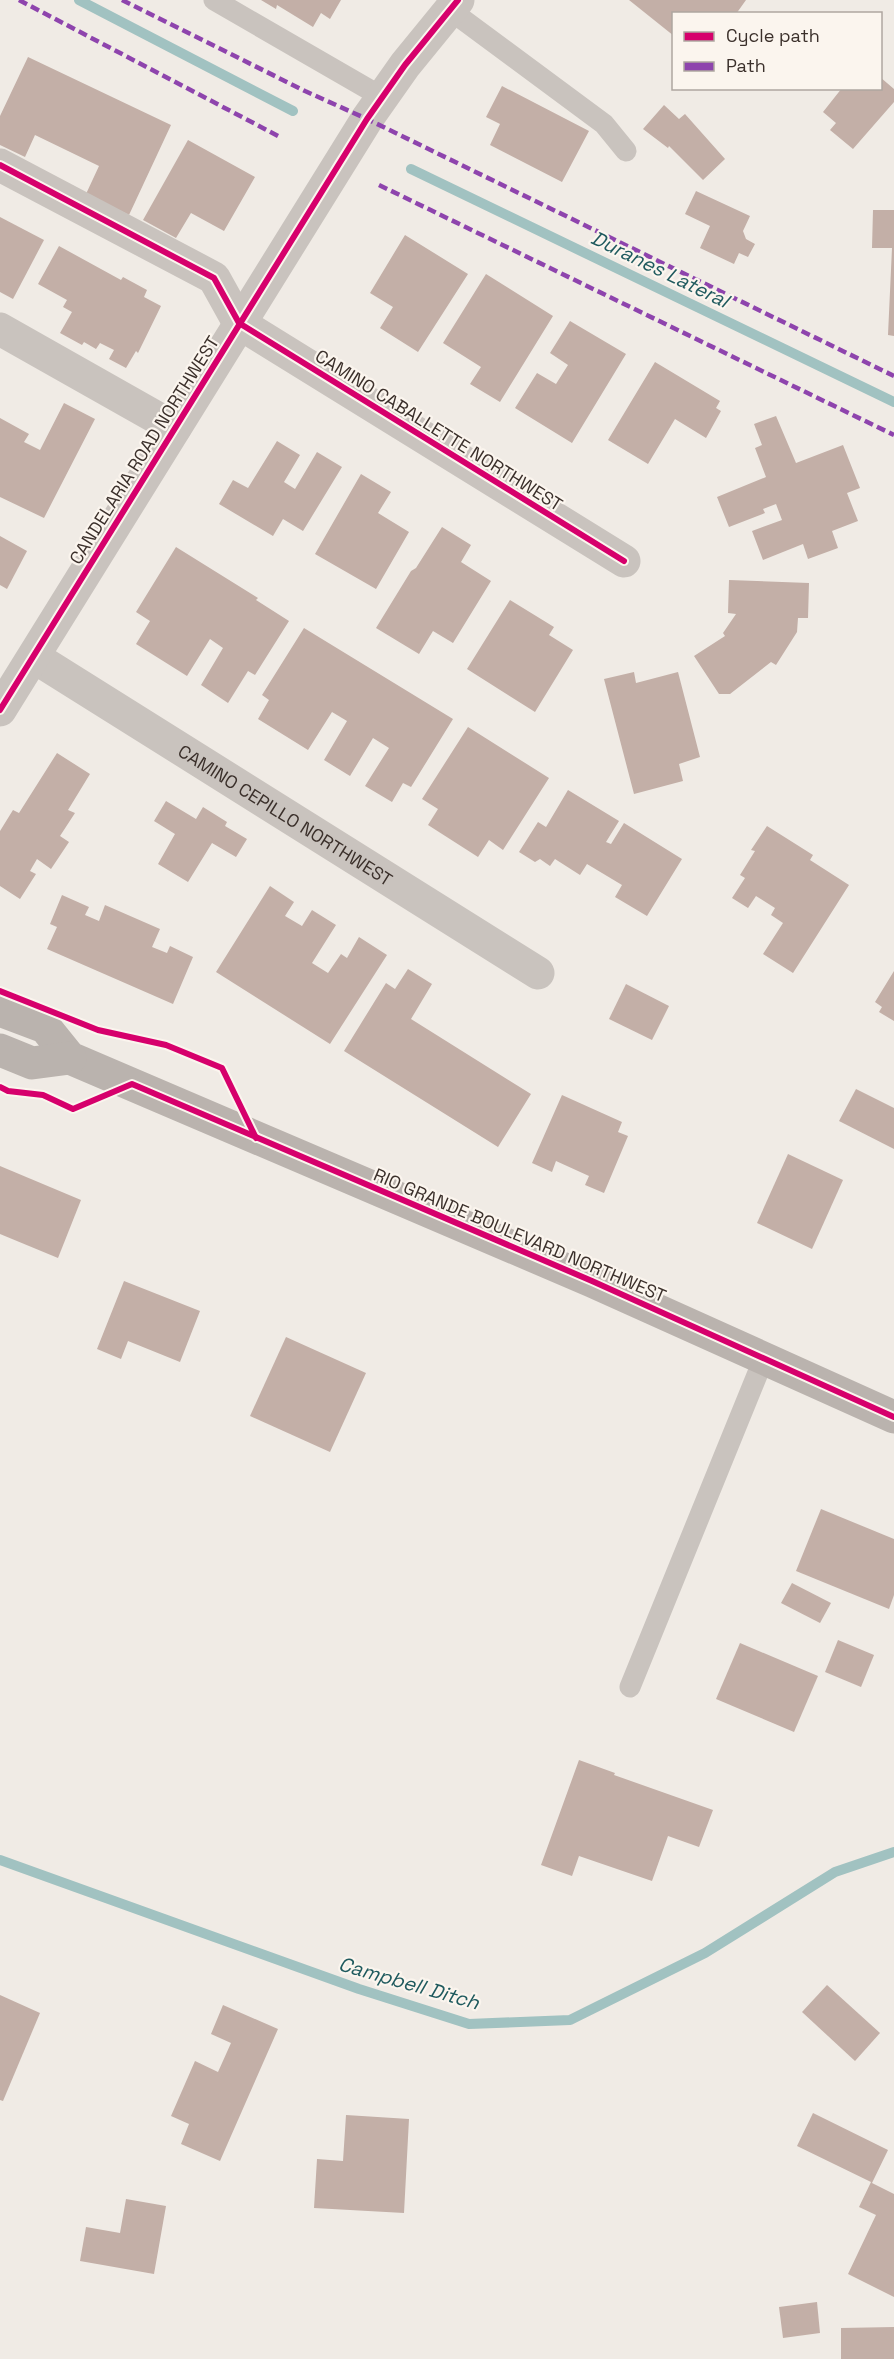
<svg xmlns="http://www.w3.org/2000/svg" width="894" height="2359" viewBox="0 0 894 2359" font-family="'Space Grotesk',sans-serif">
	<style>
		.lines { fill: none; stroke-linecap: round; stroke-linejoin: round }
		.stream { stroke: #a1c2c1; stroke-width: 10 }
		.building { fill: #c3afa7 }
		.service { stroke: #c9c3be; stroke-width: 21 }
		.minor { stroke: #c9c3be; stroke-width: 33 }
		.tertiary { stroke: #c9c3be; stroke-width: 33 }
		.secondary { stroke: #bab3ae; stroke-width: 33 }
		.quiet { stroke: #8e44ad; stroke-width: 4.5; stroke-dasharray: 9 4.5; stroke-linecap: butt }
		.cycleway-casing { stroke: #fbf5ee; stroke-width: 10 }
		.cycleway { stroke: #d6006c; stroke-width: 6 }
		.labels { text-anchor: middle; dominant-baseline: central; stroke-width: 4.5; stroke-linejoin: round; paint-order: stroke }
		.street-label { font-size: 18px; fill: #3b302b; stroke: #fbf5ee }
		.water-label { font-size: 20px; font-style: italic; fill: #1f5a5e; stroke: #fbf5ee }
	</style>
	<rect width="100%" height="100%" fill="#f0ebe5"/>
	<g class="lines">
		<!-- stream -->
		<g class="stream">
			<polyline points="79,0 293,111"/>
			<polyline points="411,169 894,402"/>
			<polyline points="0,1860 359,1989 469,2024 570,2020 705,1953 835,1872 894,1852"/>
		</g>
	</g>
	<!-- building -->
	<g class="building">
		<polygon points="261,0 341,0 330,19 321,13 313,27 277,5 276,9"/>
		<polygon points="629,0 746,0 736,14 674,14 674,36"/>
		<polygon points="28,57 171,125 129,215 86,194 99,166 35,135 25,157 0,145 0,116"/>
		<polygon points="880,77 894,89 894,102 853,149 830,130 836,123 823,112 842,88 880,88"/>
		<polygon points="502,86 589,131 562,182 490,145 500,124 486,117"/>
		<polygon points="664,105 679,119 685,114 725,159 703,180 669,146 668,148 643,129"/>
		<polygon points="188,140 255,177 224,231 191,213 176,238 143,220"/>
		<polygon points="696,191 750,216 743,231 746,239 755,244 748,257 739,253 734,264 700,248 710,226 685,214"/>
		<polygon points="873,210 894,210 894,336 888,335 892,248 872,248"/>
		<polygon points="0,217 44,240 13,299 0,292"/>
		<polygon points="405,235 468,274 418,352 380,328 393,307 370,293"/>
		<polygon points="59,246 121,280 123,277 147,290 144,297 161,306 138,353 136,351 126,368 109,359 114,350 100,343 96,349 84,342 82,345 60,333 72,312 63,307 67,300 38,284"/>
		<polygon points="486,274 553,316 500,402 470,384 481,367 443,343"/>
		<polygon points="570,321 626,354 572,443 515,408 537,373 556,384 568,365 550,353"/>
		<polygon points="655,362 720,401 716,408 721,411 706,438 675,419 648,464 608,440"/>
		<polygon points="64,403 95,419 44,518 0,497 0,418 29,434 24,442 40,450"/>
		<polygon points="776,416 796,463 843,445 860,488 847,493 858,521 832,531 838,548 808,559 803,544 763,560 752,531 782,520 776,504 763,509 765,513 729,527 717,497 766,477 755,448 762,445 754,424"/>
		<polygon points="277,441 300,455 284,482 295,489 317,452 342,467 303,531 283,519 273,536 219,504 233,480 248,488"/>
		<polygon points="361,474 391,492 378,513 409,532 376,589 315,554"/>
		<polygon points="442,527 471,545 461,562 491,581 453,643 433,631 419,654 376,628 411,571 416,568"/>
		<polygon points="0,536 27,551 7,589 0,585"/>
		<polygon points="176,547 258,598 256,600 289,621 255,675 248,671 228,703 201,685 223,648 210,639 187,676 136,644 150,621 136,612"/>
		<polygon points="729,580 809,583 808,618 798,618 797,632 776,665 771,662 730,694 719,694 694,656 725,636 723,633 736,614 728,613"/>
		<polygon points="510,600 554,627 549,635 573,650 535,712 467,669"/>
		<polygon points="304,628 453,719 411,787 403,783 392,802 365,786 389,748 373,738 350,776 324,760 347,721 332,712 308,750 258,719 269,700 262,695"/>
		<polygon points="634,672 636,683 678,672 700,757 679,764 683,781 634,794 604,679"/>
		<polygon points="468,727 549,778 503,850 489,840 478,857 428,825 438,809 422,799"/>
		<polygon points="57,753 90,774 68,810 75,813 60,836 69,842 51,869 37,859 30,871 36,874 20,899 0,886 0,831 13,810 19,813"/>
		<polygon points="568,790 619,821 606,842 611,844 624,823 682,859 647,916 615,897 622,885 587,864 580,875 555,859 550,866 540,859 535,862 519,852 538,822 546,827"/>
		<polygon points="166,801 196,819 203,807 227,822 225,826 247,839 236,857 212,843 188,882 158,864 175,834 154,821"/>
		<polygon points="767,826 813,855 810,860 849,885 793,973 763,954 783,923 771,915 775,908 756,896 748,908 732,898 745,878 740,875 755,851 751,850"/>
		<polygon points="270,886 294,902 285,916 302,926 312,910 336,925 312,963 328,973 341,954 347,958 359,937 387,955 330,1044 216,972"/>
		<polygon points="62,895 89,907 85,915 99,921 105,905 160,929 152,947 167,953 170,946 193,957 173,1004 47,949 57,927 50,924"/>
		<polygon points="408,969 432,984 411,1019 531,1094 498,1147 344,1051 386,983 395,989"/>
		<polygon points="894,971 894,1021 879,1012 882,1007 875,1002"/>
		<polygon points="626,984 669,1006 652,1040 609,1019"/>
		<polygon points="856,1089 894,1108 894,1149 839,1121"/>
		<polygon points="562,1095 622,1122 618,1132 628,1136 604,1193 585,1185 589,1176 556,1161 552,1172 532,1163"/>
		<polygon points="788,1154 843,1180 812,1249 757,1223"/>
		<polygon points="0,1166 81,1200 58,1258 0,1234"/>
		<polygon points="124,1281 200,1311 180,1362 128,1341 121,1359 97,1349"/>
		<polygon points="286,1337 366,1373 330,1452 250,1416"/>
		<polygon points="821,1509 894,1539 894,1595 889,1609 796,1571"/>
		<polygon points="792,1583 831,1603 820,1623 781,1603"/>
		<polygon points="838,1640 874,1655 861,1687 825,1672"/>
		<polygon points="740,1643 818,1676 794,1732 716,1699"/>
		<polygon points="579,1760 615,1773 614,1775 713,1810 699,1847 668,1836 652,1881 579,1856 572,1876 541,1865"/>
		<polygon points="827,1985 880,2033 855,2061 802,2012"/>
		<polygon points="0,1995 40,2013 3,2101 0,2100"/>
		<polygon points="223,2005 278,2029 220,2161 181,2144 189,2124 171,2116 195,2061 218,2072 231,2043 211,2034"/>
		<polygon points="813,2113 888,2150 872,2183 894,2194 894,2297 848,2274 876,2215 859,2207 871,2182 797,2146"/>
		<polygon points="346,2115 409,2119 404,2213 314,2208 317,2159 343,2161"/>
		<polygon points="126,2199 166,2206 154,2274 80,2261 86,2227 120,2233"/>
		<polygon points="817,2302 820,2333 783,2338 779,2307"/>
		<polygon points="894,2327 894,2359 841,2359 841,2328"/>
	</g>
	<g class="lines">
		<!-- service -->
		<g class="service">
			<polyline points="214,0 382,97"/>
			<polyline points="450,10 604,124 626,151"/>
			<polyline points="630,1687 764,1358"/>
		</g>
		<!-- minor -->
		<g class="minor">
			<polyline points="0,165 214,278 239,323 624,561"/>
			<polyline points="0,329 175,428"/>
			<path id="s1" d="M34,657L538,973"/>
		</g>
		<!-- tertiary -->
		<polyline class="tertiary" points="0,710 367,119 405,65 458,0"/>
		<!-- secondary -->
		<g class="secondary">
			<polyline points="0,1010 45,1027 70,1058 592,1281 894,1417"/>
			<polyline points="0,1050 32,1063 70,1058"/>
		</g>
		<!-- quiet -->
		<g class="quiet">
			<polyline points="19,0 282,138"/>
			<polyline points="122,0 305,91 367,119 894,376"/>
			<polyline points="379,185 894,435"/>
		</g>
		<!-- cycleway casing -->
		<g class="cycleway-casing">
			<g id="cycleway">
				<polyline points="0,165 214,278 239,323 624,561"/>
				<polyline points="0,710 367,119 405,65 458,0"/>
				<polyline points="0,991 98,1030 166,1045 222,1068 256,1138"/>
				<polyline points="0,1087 8,1091 43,1095 73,1109 132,1084 592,1281 894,1417"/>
			</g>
		</g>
		<!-- cycleway -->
		<use href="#cycleway" class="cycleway"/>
	</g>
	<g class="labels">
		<!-- street labels -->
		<g class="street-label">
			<text transform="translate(439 430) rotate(32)">CAMINO CABALLETTE NORTHWEST</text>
			<text transform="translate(144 450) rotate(-58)">CANDELARIA ROAD NORTHWEST</text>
			<text stroke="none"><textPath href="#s1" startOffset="297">CAMINO CEPILLO NORTHWEST</textPath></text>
			<text transform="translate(520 1235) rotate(23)">RIO GRANDE BOULEVARD NORTHWEST</text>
		</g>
		<!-- water labels -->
		<g class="water-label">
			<text transform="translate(660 269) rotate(26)">Duranes Lateral</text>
			<text transform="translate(409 1983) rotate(16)">Campbell Ditch</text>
		</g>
	</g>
	<!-- legend -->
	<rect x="672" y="12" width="210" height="78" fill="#fbf5ee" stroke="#aea6a0" stroke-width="1.5"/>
	<rect x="684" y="32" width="30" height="9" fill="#d6006c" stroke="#aea6a0" stroke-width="1.5"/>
	<text x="726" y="42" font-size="18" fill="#3b302b">Cycle path</text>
	<rect x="684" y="62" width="30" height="9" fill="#8e44ad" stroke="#aea6a0" stroke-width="1.5"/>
	<text x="726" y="72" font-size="18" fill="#3b302b">Path</text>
</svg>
